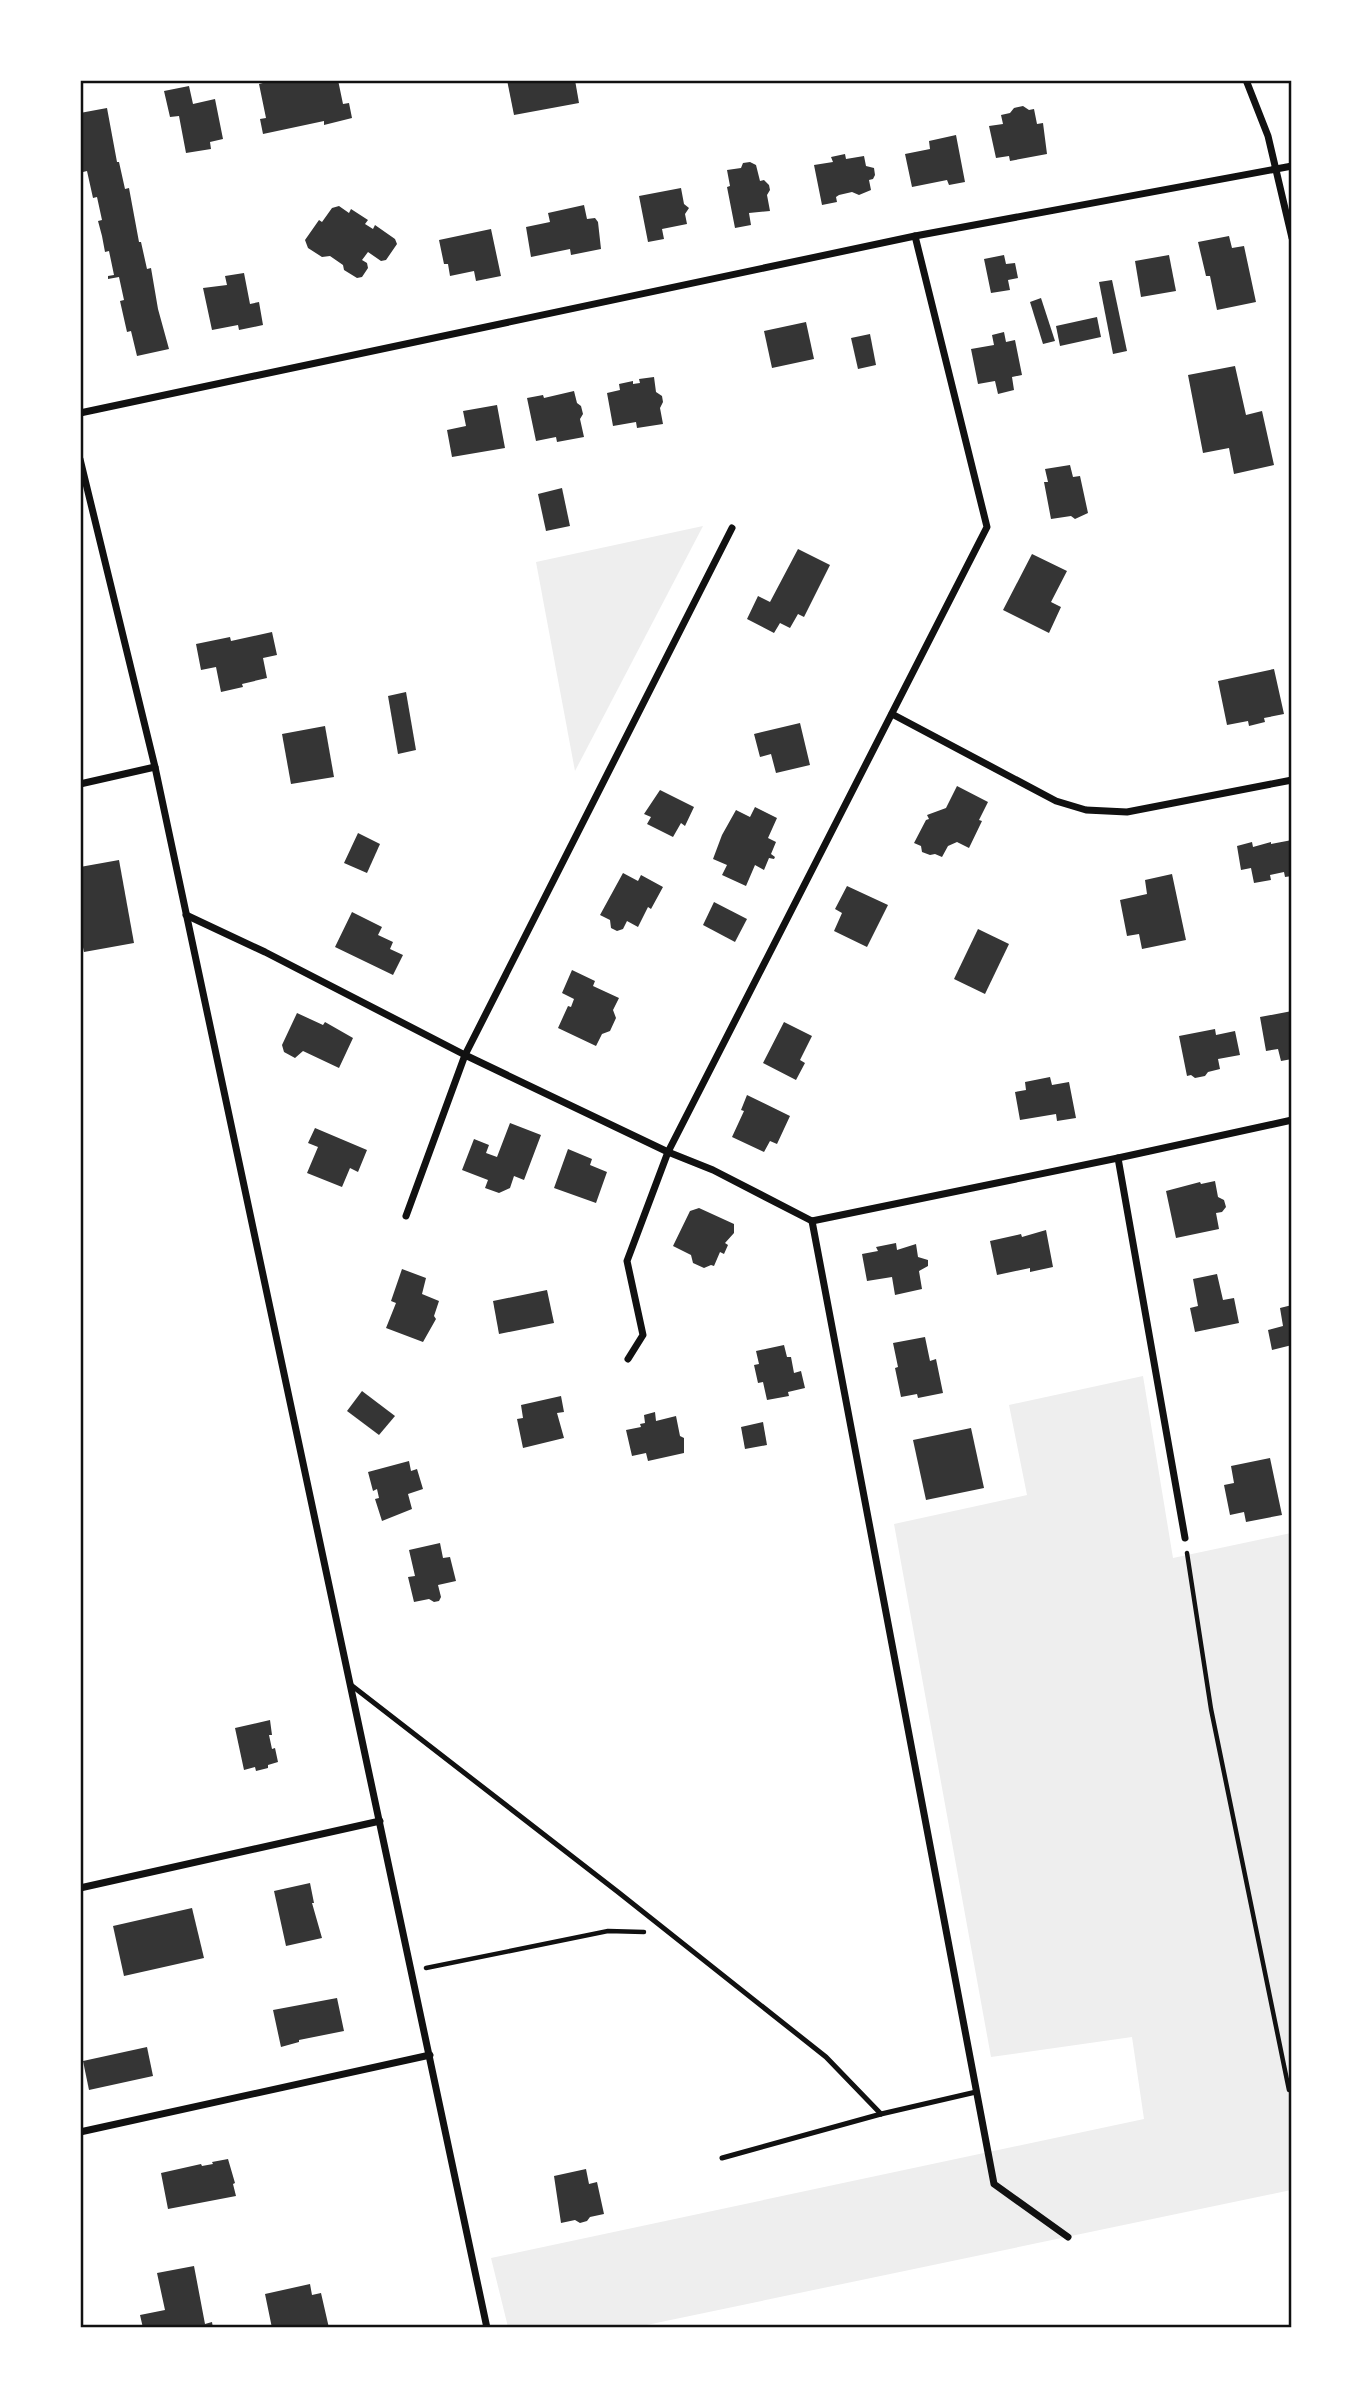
<svg xmlns="http://www.w3.org/2000/svg" width="1372" height="2408" viewBox="0 0 1372 2408" font-family="'Nunito Sans',sans-serif">
	<style>
		.green { fill: #eee }
		.building { fill: #353535 }
		.lines { fill: none; stroke-linecap: round; stroke-linejoin: round }
		.path { stroke: #111; stroke-width: 4.5 }
		.service { stroke: #111; stroke-width: 5 }
		.minor { stroke: #111; stroke-width: 7 }
		.neatline { fill: none; stroke: #111; stroke-width: 2.5 }
	</style>
	<rect width="100%" height="100%" fill="#fff"/>
	<!-- green -->
	<g class="green">
		<polygon points="703,526 575,771 536,562"/>
		<polygon points="1143,1376 1173,1558 1291,1533 1291,2190 637,2327 508,2327 491,2258 1144,2119 1132,2037 991,2057 894,1524 1027,1495 1009,1405"/>
	</g>
	<!-- building -->
	<g class="building">
		<polygon points="274,80 338,80 343,104 349,103 352,118 324,125 324,121 263,134 260,119 266,118 259,84"/>
		<polygon points="507,80 575,80 579,103 514,115"/>
		<polygon points="189,86 193,104 215,99 223,139 210,142 211,149 186,153 179,116 170,117 164,91"/>
		<polygon points="1023,106 1029,110 1034,109 1037,124 1043,123 1047,154 1010,161 1009,156 996,158 989,126 1003,124 1001,115 1010,113 1014,108"/>
		<polygon points="107,108 117,162 119,162 125,189 129,188 139,242 141,242 147,269 151,268 158,309 169,349 137,356 131,331 127,332 120,301 124,300 119,277 108,279 108,276 114,275 109,251 105,252 102,236 98,221 102,220 97,197 93,198 87,171 83,172 80,161 80,113"/>
		<polygon points="956,135 965,182 949,185 947,180 912,187 905,154 930,149 929,141"/>
		<polygon points="845,154 846,159 864,156 866,166 874,168 875,175 873,179 869,180 871,190 859,195 852,192 839,195 836,197 837,202 822,205 814,165 833,162 831,157"/>
		<polygon points="750,162 756,165 760,181 764,180 769,185 770,190 767,195 770,211 749,213 751,225 735,228 727,187 730,186 727,170 741,168 743,163"/>
		<polygon points="681,188 684,204 689,208 685,214 687,224 662,229 664,239 648,242 639,196"/>
		<polygon points="584,205 587,219 595,218 598,222 601,249 571,255 570,249 531,257 526,227 550,222 548,213"/>
		<polygon points="339,206 349,213 351,209 368,220 365,224 373,229 375,225 395,239 397,244 386,260 381,261 368,252 362,260 367,263 368,268 362,277 357,278 344,270 343,265 330,256 322,257 308,248 305,240 319,220 322,222 332,208"/>
		<polygon points="491,229 501,276 476,281 474,271 450,276 448,264 444,264 439,240"/>
		<polygon points="1229,236 1232,248 1244,246 1256,302 1217,310 1210,276 1206,276 1198,242"/>
		<polygon points="1004,255 1006,264 1015,263 1018,278 1008,280 1010,290 991,293 984,259"/>
		<polygon points="1169,255 1176,291 1141,297 1135,261"/>
		<polygon points="244,273 250,304 259,302 263,325 239,330 238,325 212,330 203,288 227,285 225,276"/>
		<polygon points="1112,280 1127,351 1113,354 1099,282"/>
		<polygon points="1041,298 1055,341 1043,344 1030,302"/>
		<polygon points="1097,317 1101,337 1060,346 1056,326"/>
		<polygon points="806,322 814,359 772,368 764,331"/>
		<polygon points="1004,332 1006,342 1015,340 1022,375 1012,377 1014,390 998,394 995,381 978,384 971,349 994,345 992,335"/>
		<polygon points="870,334 876,365 858,369 851,338"/>
		<polygon points="1235,366 1246,415 1262,411 1274,465 1234,474 1229,448 1203,453 1188,375"/>
		<polygon points="654,377 656,392 662,396 663,402 660,408 663,424 637,428 636,422 613,426 607,393 620,390 619,384 633,381 633,384 640,383 639,379"/>
		<polygon points="574,391 577,403 581,406 583,414 580,419 584,437 557,442 556,437 536,441 527,398 543,395 544,398"/>
		<polygon points="497,405 505,448 452,457 447,430 466,426 463,411"/>
		<polygon points="1070,465 1073,477 1080,476 1088,513 1075,519 1071,516 1051,519 1044,482 1048,482 1045,469"/>
		<polygon points="562,488 570,526 546,531 538,494"/>
		<polygon points="798,549 830,565 804,617 798,614 790,628 780,623 774,633 747,619 758,596 770,602"/>
		<polygon points="1032,554 1067,571 1051,602 1061,607 1049,633 1003,610"/>
		<polygon points="272,632 277,655 263,658 267,678 242,684 243,687 221,692 216,667 201,670 196,644 230,637 231,641"/>
		<polygon points="1274,669 1284,714 1264,718 1265,722 1249,726 1248,721 1227,725 1218,681"/>
		<polygon points="406,692 416,750 398,754 388,696"/>
		<polygon points="800,723 810,765 776,773 771,754 760,757 754,734"/>
		<polygon points="325,726 334,777 291,784 282,734"/>
		<polygon points="957,786 988,802 979,820 982,821 969,848 957,842 948,846 942,857 935,854 930,855 922,852 921,846 914,843 926,820 929,819 927,815 946,808"/>
		<polygon points="660,790 694,807 685,826 681,823 673,837 647,824 651,817 644,814"/>
		<polygon points="755,807 777,818 768,838 776,842 771,854 775,857 774,859 769,858 764,870 755,865 746,886 722,875 727,865 713,859 722,835 736,810 750,817"/>
		<polygon points="358,833 380,844 367,873 344,863"/>
		<polygon points="1292,840 1292,876 1285,877 1284,872 1270,875 1271,880 1254,883 1251,868 1241,870 1237,846 1252,842 1253,847 1271,842 1271,844"/>
		<polygon points="119,860 134,943 84,952 80,934 80,867"/>
		<polygon points="623,873 638,881 641,875 663,887 651,909 648,907 638,927 627,921 623,929 617,931 611,928 610,920 600,915"/>
		<polygon points="1172,874 1186,940 1142,949 1139,934 1127,936 1120,900 1147,894 1145,880"/>
		<polygon points="847,886 888,905 867,947 834,931 842,913 835,909"/>
		<polygon points="714,902 747,919 735,942 703,925"/>
		<polygon points="352,912 382,927 378,935 393,942 390,949 403,955 393,975 335,947"/>
		<polygon points="978,929 1009,944 985,994 954,979"/>
		<polygon points="572,970 595,981 593,986 619,998 613,1010 616,1018 610,1031 602,1034 596,1046 558,1028 568,1006 571,1007 574,999 562,993"/>
		<polygon points="1292,1011 1292,1059 1281,1061 1278,1049 1266,1051 1260,1017"/>
		<polygon points="297,1013 323,1025 325,1022 353,1038 339,1068 303,1051 295,1058 284,1052 282,1045"/>
		<polygon points="784,1022 812,1036 800,1060 805,1063 796,1080 763,1063"/>
		<polygon points="1215,1029 1216,1035 1235,1031 1240,1055 1218,1059 1220,1069 1208,1072 1205,1076 1195,1078 1191,1075 1187,1076 1179,1036"/>
		<polygon points="1050,1077 1052,1085 1069,1082 1076,1118 1057,1121 1056,1114 1020,1120 1015,1092 1026,1090 1025,1082"/>
		<polygon points="747,1095 790,1116 777,1144 770,1141 764,1152 732,1137 744,1111 741,1110"/>
		<polygon points="510,1123 541,1135 524,1180 514,1176 510,1188 499,1193 485,1188 488,1180 462,1170 474,1139 489,1145 486,1153 497,1157"/>
		<polygon points="315,1128 367,1150 358,1172 350,1168 342,1187 307,1173 318,1147 308,1143"/>
		<polygon points="568,1149 592,1159 590,1165 607,1172 596,1203 554,1188"/>
		<polygon points="1215,1181 1218,1197 1224,1200 1226,1207 1222,1212 1216,1213 1219,1229 1176,1238 1166,1191 1200,1182 1201,1184"/>
		<polygon points="699,1208 734,1224 734,1233 725,1243 728,1245 724,1254 720,1252 714,1266 711,1265 704,1268 693,1263 691,1255 673,1246 690,1211"/>
		<polygon points="1046,1230 1053,1267 1030,1272 1030,1268 997,1275 990,1241 1021,1234 1022,1237"/>
		<polygon points="896,1243 897,1250 916,1244 918,1257 928,1260 928,1266 919,1271 922,1289 895,1295 892,1277 867,1281 862,1254 878,1251 876,1247"/>
		<polygon points="402,1269 426,1278 422,1294 439,1301 434,1316 436,1319 423,1342 386,1328 396,1303 391,1301"/>
		<polygon points="1217,1274 1223,1300 1234,1298 1239,1323 1195,1332 1190,1308 1198,1306 1193,1279"/>
		<polygon points="547,1290 554,1323 499,1334 493,1301"/>
		<polygon points="1292,1305 1292,1345 1272,1350 1268,1330 1283,1326 1280,1308"/>
		<polygon points="925,1337 930,1361 936,1359 943,1393 918,1398 917,1394 901,1397 895,1368 898,1367 893,1343"/>
		<polygon points="784,1345 787,1357 791,1357 794,1373 801,1371 805,1388 788,1392 789,1396 767,1400 763,1382 758,1383 754,1365 759,1364 756,1351"/>
		<polygon points="362,1391 395,1416 379,1435 347,1411"/>
		<polygon points="561,1396 564,1412 557,1413 564,1438 523,1448 517,1419 523,1418 521,1405"/>
		<polygon points="655,1412 656,1421 676,1416 680,1436 684,1438 684,1453 648,1461 646,1453 632,1456 626,1430 641,1427 640,1424 645,1423 644,1415"/>
		<polygon points="763,1422 767,1445 745,1449 741,1427"/>
		<polygon points="971,1428 984,1488 926,1500 913,1440"/>
		<polygon points="1270,1458 1282,1515 1246,1522 1244,1512 1230,1515 1224,1485 1234,1483 1231,1466"/>
		<polygon points="409,1461 411,1471 417,1469 423,1489 408,1494 412,1509 382,1521 375,1499 379,1498 377,1489 373,1491 368,1472"/>
		<polygon points="440,1543 443,1558 450,1557 456,1581 438,1585 441,1597 439,1601 434,1602 429,1599 414,1602 408,1577 415,1576 409,1550"/>
		<polygon points="270,1720 272,1735 269,1735 272,1749 275,1748 278,1762 268,1765 268,1768 256,1771 255,1767 244,1770 235,1728"/>
		<polygon points="310,1883 314,1903 312,1903 322,1938 286,1946 274,1891"/>
		<polygon points="192,1908 204,1958 124,1976 113,1926"/>
		<polygon points="337,1998 344,2031 299,2040 299,2042 281,2047 273,2010"/>
		<polygon points="147,2047 153,2076 89,2090 83,2061"/>
		<polygon points="228,2159 235,2183 233,2184 236,2196 168,2209 161,2173 201,2164 202,2166 213,2164 212,2162"/>
		<polygon points="586,2169 589,2184 597,2182 604,2214 590,2217 587,2221 580,2223 575,2220 561,2223 554,2176"/>
		<polygon points="194,2266 205,2324 212,2322 213,2328 143,2328 140,2315 165,2310 157,2273"/>
		<polygon points="310,2284 312,2295 321,2293 329,2328 272,2328 265,2294"/>
	</g>
	<g class="lines">
		<!-- path -->
		<g class="path">
			<polyline points="1187,1553 1211,1709 1289,2090"/>
			<polyline points="426,1968 608,1931 644,1932"/>
		</g>
		<!-- service -->
		<g class="service">
			<polyline points="351,1685 618,1892 826,2057 881,2114"/>
			<polyline points="722,2158 881,2114 976,2092"/>
		</g>
		<!-- minor -->
		<g class="minor">
			<polyline points="1246,80 1268,136 1292,238"/>
			<polyline points="80,413 915,236 1292,166"/>
			<polyline points="80,459 155,767 487,2328"/>
			<polyline points="892,714 1056,801 1086,810 1127,812 1292,780"/>
			<polyline points="80,784 155,767"/>
			<polyline points="186,915 265,952 465,1055 668,1152 713,1170 812,1221 1118,1158 1292,1120"/>
			<polyline points="1118,1158 1185,1538"/>
			<polyline points="406,1216 465,1055 732,528"/>
			<polyline points="812,1221 994,2184 1068,2237"/>
			<polyline points="628,1359 643,1335 627,1261 668,1152 987,527 915,236"/>
			<polyline points="80,1888 380,1821"/>
			<polyline points="80,2132 430,2055"/>
		</g>
	</g>
	<!-- border -->
	<rect width="1372" height="2408" fill="none" stroke="#ffffff" stroke-width="164"/>
	<rect x="82" y="82" width="1208" height="2244" class="neatline"/>
</svg>
